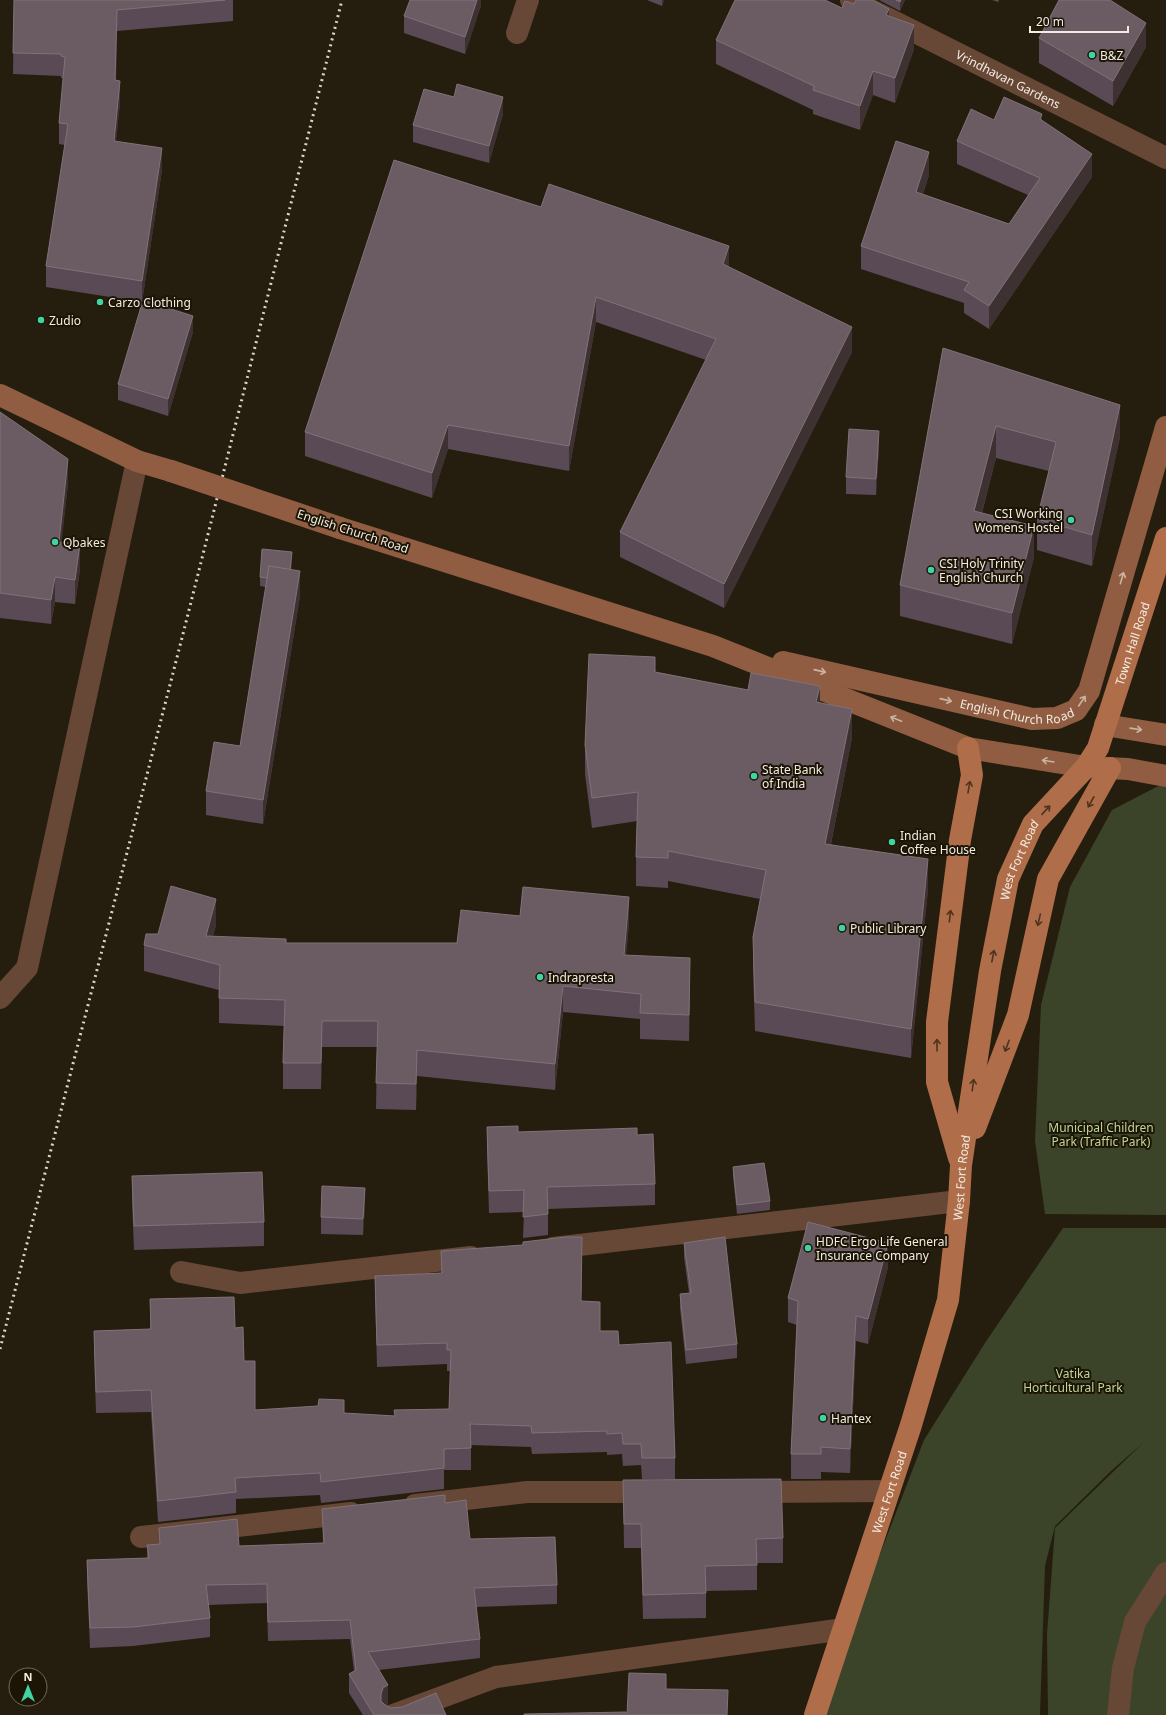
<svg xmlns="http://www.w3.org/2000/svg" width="1166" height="1715" viewBox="0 0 1166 1715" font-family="'Noto Sans',sans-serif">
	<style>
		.green { fill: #3b4428 }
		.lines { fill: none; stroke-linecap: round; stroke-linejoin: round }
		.pedestrian { stroke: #674736; stroke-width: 22 }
		.minor { stroke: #674736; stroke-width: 22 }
		.tertiary { stroke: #674736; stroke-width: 22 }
		.secondary { stroke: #905d42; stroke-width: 22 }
		.primary { stroke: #af6d4a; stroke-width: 22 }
		.rail { stroke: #dad4c9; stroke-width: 3; stroke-dasharray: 2 4; stroke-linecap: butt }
		.secondary-bridge { stroke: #905d42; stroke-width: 22 }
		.wall { fill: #5a4a55 }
		.shaded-wall { fill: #3e3132 }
		.building { fill: #6b5c64; stroke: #807278 }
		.oneway { stroke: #cbb3a2 }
		.oneway2 { stroke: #4f341e }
		.poi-dot { fill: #40d4a2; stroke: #1c1506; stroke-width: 1.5 }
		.labels { text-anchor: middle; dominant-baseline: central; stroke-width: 4; stroke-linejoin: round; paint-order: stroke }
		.poi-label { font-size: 12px; fill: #f2ede2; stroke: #1c1506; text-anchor: start }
		.street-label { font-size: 12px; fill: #f2ede2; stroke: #1c1506 }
		.park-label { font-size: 12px; fill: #c0d699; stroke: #1c1506 }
	</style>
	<rect width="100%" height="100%" fill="#251e0e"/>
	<!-- green -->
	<g class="green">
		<polygon points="1166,782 1166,1215 1045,1214 1035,1141 1041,1005 1070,887 1112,810"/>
		<polygon points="1063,1228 1166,1228 1166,1715 1048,1715 1047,1634 1055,1528 1144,1442 1111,1471 1055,1526 1045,1566 1040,1715 822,1715 865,1593 924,1440 985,1343"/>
	</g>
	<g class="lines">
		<!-- pedestrian -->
		<polyline class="pedestrian" points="1118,1715 1123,1668 1135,1622 1166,1573"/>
		<!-- minor -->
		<g class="minor">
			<path id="s1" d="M851,0L1166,158"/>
			<polyline points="517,33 528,0"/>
			<polyline points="553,1248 959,1201"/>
			<polyline points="181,1272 240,1283 471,1257"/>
			<polyline points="753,1492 889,1491"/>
			<polyline points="415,1505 527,1492 652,1492"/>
			<polyline points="141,1537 351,1513"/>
			<polyline points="393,1715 496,1677 844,1629"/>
		</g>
		<!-- tertiary -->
		<polyline class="tertiary" points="0,998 27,968 137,461"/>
		<!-- secondary -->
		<g class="secondary">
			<polyline points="0,395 137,461 171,471"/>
			<polyline points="340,528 713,646 968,748 1086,767 1128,769 1166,776"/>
			<path id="s2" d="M783,662L1032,719L1057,718L1076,710L1089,691L1166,427"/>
			<polyline points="1105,725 1166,735"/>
		</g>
		<!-- primary -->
		<g class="primary">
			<polyline points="975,1128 1018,1015 1048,879 1110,768"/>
			<polyline points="959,1158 937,1082 937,1022 960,840 972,775 968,748"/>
			<path id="s3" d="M815,1715L911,1425L948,1300L959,1201L961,1165L990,971L1008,879L1033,824L1086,767L1098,748L1166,538"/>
		</g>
		<!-- rail -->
		<polyline class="rail" points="0,1349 184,630 342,0"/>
		<!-- secondary-bridge -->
		<polyline class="secondary-bridge" points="171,471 340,528"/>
	</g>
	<!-- wall -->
	<g class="wall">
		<polygon points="14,0 233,0 233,21 117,31 116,80 120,102 116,141 162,170 142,302 46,287 46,266 65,145 59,144 59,123 64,78 61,78 61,76 13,74"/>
		<polygon points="481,0 481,5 465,54 404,33 404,16"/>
		<polygon points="647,0 664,0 662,6"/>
		<polygon points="879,0 905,0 900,11"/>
		<polygon points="992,0 999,0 998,2"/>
		<polygon points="842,8 889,16 914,49 895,103 873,95 860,130 813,114 813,110 716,64 716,40"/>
		<polygon points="1039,38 1146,47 1113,106 1039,63"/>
		<polygon points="503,114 489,163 413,142 413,125"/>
		<polygon points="994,120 1042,120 1092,177 989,329 964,313 964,303 861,269 861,246 929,175 923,194 1009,224 1028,195 957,164 957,141"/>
		<polygon points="394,160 729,267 852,352 724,608 620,557 620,532 706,360 596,322 569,471 448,449 432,498 305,456 305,432"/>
		<polygon points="193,332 168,416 118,400 118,384"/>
		<polygon points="943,348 1120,437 1092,566 1037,550 1037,519 1049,471 996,458 982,513 1034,557 1012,644 900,616 900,585"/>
		<polygon points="0,412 68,484 61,542 80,569 75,604 55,602 51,624 0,618"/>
		<polygon points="879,447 876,495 846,494 846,477"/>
		<polygon points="292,560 291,570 300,596 263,824 206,815 206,791 240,746 266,587 260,586 260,577"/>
		<polygon points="655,672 748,690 820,702 852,738 831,844 928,889 911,1058 755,1031 753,967 753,937 760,899 668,881 668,888 636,886 636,857 637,821 592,828 585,774 585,745"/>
		<polygon points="520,916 629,923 626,956 690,984 689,1041 640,1039 640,1019 563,1012 555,1090 417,1076 416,1110 376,1109 377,1047 322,1047 321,1089 283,1089 283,1063 284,1026 219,1023 219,990 144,971 144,945 158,934 216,925 213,936 286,943 457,943"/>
		<polygon points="487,1127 518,1132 637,1135 655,1184 655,1205 548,1209 548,1235 523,1238 524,1212 489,1213 487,1149"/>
		<polygon points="733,1167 770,1201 770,1210 737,1214 733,1176"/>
		<polygon points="132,1176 264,1222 264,1246 134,1250 132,1200"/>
		<polygon points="365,1205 363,1235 321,1234 321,1217"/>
		<polygon points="684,1243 737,1344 737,1358 686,1364 680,1308 680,1294 689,1293 684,1257"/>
		<polygon points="441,1251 582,1259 581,1301 600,1331 619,1345 675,1458 675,1479 642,1479 641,1465 623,1466 622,1454 607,1455 607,1452 532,1454 531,1447 471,1445 471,1470 444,1470 444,1489 321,1503 320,1495 236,1499 236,1513 158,1522 151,1412 96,1413 94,1352 94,1331 150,1329 150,1299 235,1328 244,1361 255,1410 394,1416 449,1409 451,1371 447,1371 447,1364 377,1367 375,1297 375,1276 441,1273"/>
		<polygon points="888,1267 868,1344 856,1341 850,1473 821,1472 821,1479 791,1479 791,1454 797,1325 788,1322 788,1298"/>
		<polygon points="623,1480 783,1538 783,1563 757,1563 757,1590 706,1591 706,1618 643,1619 641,1548 624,1548"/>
		<polygon points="445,1503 470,1539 557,1585 557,1604 476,1607 480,1639 480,1658 379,1670 388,1704 386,1706 391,1708 446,1715 363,1715 349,1693 349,1674 354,1671 350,1639 268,1641 267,1603 208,1605 210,1618 210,1637 133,1646 90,1648 87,1580 87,1560 147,1559 147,1545 159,1544 159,1528 239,1546 323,1543 322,1509"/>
	</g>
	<!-- shaded-wall -->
	<g class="shaded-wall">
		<polygon points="477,0 481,0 481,5 465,54 465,37"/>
		<polygon points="662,0 664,0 662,6"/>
		<polygon points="901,0 905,0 900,11 900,2"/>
		<polygon points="889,9 889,33 886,15"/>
		<polygon points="117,10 117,31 115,102 115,80"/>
		<polygon points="1146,23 1146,47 1113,106 1113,81"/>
		<polygon points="914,25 914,49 895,103 895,78"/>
		<polygon points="873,71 873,95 860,130 860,106"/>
		<polygon points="120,81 120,102 114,162 114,141"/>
		<polygon points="503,97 503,114 489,163 489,146"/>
		<polygon points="1042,114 1042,137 1040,119"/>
		<polygon points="162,148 162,170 142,302 142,281"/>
		<polygon points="929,152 929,175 916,215 916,192"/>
		<polygon points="1092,154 1092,177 989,329 989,306"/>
		<polygon points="729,246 729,270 723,264"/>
		<polygon points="596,297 596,322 569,471 569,446"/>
		<polygon points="193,316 193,332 168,416 168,399"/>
		<polygon points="852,327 852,352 724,608 724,584"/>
		<polygon points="1120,405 1120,437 1092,566 1092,535"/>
		<polygon points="448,425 448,449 432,498 432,473"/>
		<polygon points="996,426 996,458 974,542 974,511"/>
		<polygon points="879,431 879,447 876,495 876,479"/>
		<polygon points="68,459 68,484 59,567 59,542"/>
		<polygon points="1034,526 1034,557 1012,644 1012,613"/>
		<polygon points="80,544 80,569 75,604 75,580"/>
		<polygon points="292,552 292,560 289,589 289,580"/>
		<polygon points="300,571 300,596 263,824 263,800"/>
		<polygon points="55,577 55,602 51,624 51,600"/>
		<polygon points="820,686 820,715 816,702"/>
		<polygon points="852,709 852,738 825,873 825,844"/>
		<polygon points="928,859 928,889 911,1058 911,1029"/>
		<polygon points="629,897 629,923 624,981 624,955"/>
		<polygon points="216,899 216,925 206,962 206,936"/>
		<polygon points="690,958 690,984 689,1041 689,1015"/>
		<polygon points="563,986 563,1012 555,1090 555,1064"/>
		<polygon points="322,1021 322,1047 321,1089 321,1063"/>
		<polygon points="417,1050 417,1076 416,1110 416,1084"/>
		<polygon points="365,1188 365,1205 363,1235 363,1219"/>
		<polygon points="888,1243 888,1267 868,1344 868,1319"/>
		<polygon points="856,1316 856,1341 850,1473 850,1449"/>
		<polygon points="388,1685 388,1704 383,1707 381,1713 381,1694 383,1688"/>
	</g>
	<!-- building -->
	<g class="building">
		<polygon points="14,0 225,0 117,10 115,80 120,81 114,141 162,148 142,281 46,266 68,124 59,123 65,57 61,56 61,54 13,53"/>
		<polygon points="410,0 477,0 465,37 404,16"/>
		<polygon points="735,0 825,0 842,8 845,1 854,4 856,0 872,0 889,9 886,15 914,25 895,78 873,71 860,106 813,90 814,86 716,40"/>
		<polygon points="896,0 901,0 900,2"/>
		<polygon points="1059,0 1110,0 1146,23 1113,81 1039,38"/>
		<polygon points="457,84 503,97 489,146 413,125 424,89 454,97"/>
		<polygon points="1004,97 1042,114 1040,119 1092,154 989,306 964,290 969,282 861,246 896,141 929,152 916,192 1009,224 1040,178 957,141 971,109 994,120"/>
		<polygon points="394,160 541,207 549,184 729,246 723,264 852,327 724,584 620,532 716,339 596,297 569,446 448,425 432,473 305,432"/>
		<polygon points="143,300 193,316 168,399 118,384"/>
		<polygon points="943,348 1120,405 1092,535 1037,519 1056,442 996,426 974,511 1034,526 1012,613 900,585"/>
		<polygon points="0,412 68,459 59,542 80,544 75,580 55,577 51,600 0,593"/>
		<polygon points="849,429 879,431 876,479 846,477"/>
		<polygon points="262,549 292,552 290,570 269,566 267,578 260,577"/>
		<polygon points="269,566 300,571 263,800 206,791 214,742 240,746"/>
		<polygon points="589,654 655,657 655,672 748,690 751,673 820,686 816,702 852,709 825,844 928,859 911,1029 755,1002 753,937 766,870 668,851 668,858 636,857 638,792 592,798 585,745"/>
		<polygon points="171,886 216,899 206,936 286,939 286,943 457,943 461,910 520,916 523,887 629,897 624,955 690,958 689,1015 640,1013 641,994 563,986 555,1064 417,1050 416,1084 376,1083 378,1021 322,1021 321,1063 283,1063 285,1000 219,998 220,965 144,945 146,934 158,934"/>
		<polygon points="518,1126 518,1132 637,1128 637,1135 653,1134 655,1184 547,1187 548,1214 523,1217 524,1190 489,1191 487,1127"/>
		<polygon points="764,1163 770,1201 737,1205 733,1167"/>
		<polygon points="262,1172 264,1222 134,1226 132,1176"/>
		<polygon points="322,1186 365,1188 363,1219 321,1217"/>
		<polygon points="808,1222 888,1243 868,1319 856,1316 850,1449 821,1447 821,1454 791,1454 798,1301 788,1298"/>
		<polygon points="566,1237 582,1237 581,1301 600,1302 600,1331 618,1331 619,1345 671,1342 675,1458 642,1458 641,1444 623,1444 622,1433 607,1434 607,1431 532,1433 531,1426 470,1424 471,1448 444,1449 444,1468 321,1482 320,1473 235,1478 236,1492 158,1501 151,1390 96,1392 94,1331 151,1329 150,1299 234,1297 235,1328 243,1327 244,1361 255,1361 255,1410 318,1406 319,1399 344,1400 344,1413 395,1416 394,1410 449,1409 451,1350 447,1350 447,1343 377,1345 375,1276 442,1273 441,1251 523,1245 523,1242"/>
		<polygon points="725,1237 737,1344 686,1350 680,1294 691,1293 684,1243"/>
		<polygon points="781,1479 783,1538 756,1539 757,1565 705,1566 706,1593 643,1595 641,1524 624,1524 623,1480"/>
		<polygon points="445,1495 445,1503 466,1500 470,1539 555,1537 557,1585 474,1588 480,1639 368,1652 388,1685 383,1688 381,1694 381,1701 385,1705 391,1708 402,1707 436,1693 446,1715 374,1715 349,1674 356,1670 350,1620 268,1622 267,1584 206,1585 210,1618 133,1627 90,1628 87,1560 149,1558 147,1545 160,1544 159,1528 237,1519 239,1546 324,1543 322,1509"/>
		<polygon points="629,1673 666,1674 666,1689 728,1690 727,1715 627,1715"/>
		<polygon points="626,1712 626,1715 524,1715 524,1714"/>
	</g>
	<!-- one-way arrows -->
	<defs><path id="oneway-shaft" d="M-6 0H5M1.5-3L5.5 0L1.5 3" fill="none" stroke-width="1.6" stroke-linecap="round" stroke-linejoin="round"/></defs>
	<g class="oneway">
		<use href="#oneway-shaft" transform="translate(1122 578) rotate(-74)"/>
		<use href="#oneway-shaft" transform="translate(820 671) rotate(13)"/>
		<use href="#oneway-shaft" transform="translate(946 700) rotate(13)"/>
		<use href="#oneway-shaft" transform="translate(1082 701) rotate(-56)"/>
		<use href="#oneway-shaft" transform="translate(896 719) rotate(-158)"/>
		<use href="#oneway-shaft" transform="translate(1136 729) rotate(8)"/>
		<use href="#oneway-shaft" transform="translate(1048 761) rotate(-171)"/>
	</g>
	<g class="oneway2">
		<use href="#oneway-shaft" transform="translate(969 787) rotate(-80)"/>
		<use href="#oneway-shaft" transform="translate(1091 802) rotate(119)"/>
		<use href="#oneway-shaft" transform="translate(1046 810) rotate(-47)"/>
		<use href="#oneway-shaft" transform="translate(950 916) rotate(-83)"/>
		<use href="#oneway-shaft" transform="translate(1039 920) rotate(103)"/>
		<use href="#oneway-shaft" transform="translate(993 956) rotate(-79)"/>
		<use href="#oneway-shaft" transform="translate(937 1045) rotate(-90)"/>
		<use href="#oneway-shaft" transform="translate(1007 1046) rotate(110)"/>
		<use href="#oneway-shaft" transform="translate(973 1085) rotate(-82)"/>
	</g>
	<!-- markers -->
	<g class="poi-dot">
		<circle cx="1092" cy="55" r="4"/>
		<circle cx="100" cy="302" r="4"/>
		<circle cx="41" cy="320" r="4"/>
		<circle cx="1071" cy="520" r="4"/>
		<circle cx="55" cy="542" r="4"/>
		<circle cx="931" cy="570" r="4"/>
		<circle cx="754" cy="776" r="4"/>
		<circle cx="892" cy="842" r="4"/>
		<circle cx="842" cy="928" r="4"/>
		<circle cx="540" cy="977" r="4"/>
		<circle cx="808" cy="1248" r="4"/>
		<circle cx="823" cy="1418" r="4"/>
	</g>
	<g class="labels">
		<!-- poi labels -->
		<g class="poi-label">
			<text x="1100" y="55">B&amp;Z</text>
			<text x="108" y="302">Carzo Clothing</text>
			<text x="49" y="320">Zudio</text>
			<text x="1063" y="513" text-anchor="end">CSI Working<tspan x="1063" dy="14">Womens Hostel</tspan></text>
			<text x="63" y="542">Qbakes</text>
			<text x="939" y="563">CSI Holy Trinity<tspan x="939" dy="14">English Church</tspan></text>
			<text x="762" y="769">State Bank<tspan x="762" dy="14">of India</tspan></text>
			<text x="900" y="835">Indian<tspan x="900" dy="14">Coffee House</tspan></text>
			<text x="850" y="928">Public Library</text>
			<text x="548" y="977">Indrapresta</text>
			<text x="816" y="1241">HDFC Ergo Life General<tspan x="816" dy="14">Insurance Company</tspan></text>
			<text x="831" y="1418">Hantex</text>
		</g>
		<!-- street labels -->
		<g class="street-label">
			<text stroke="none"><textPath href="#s1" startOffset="176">Vrindhavan Gardens</textPath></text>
			<text transform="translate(353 531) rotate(18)">English Church Road</text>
			<text stroke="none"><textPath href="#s3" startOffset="1132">Town Hall Road</textPath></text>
			<text stroke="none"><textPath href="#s2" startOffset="240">English Church Road</textPath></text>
			<text stroke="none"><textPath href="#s3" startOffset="883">West Fort Road</textPath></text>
			<text stroke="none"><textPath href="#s3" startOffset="559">West Fort Road</textPath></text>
			<text stroke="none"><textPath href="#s3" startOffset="235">West Fort Road</textPath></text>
		</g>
		<!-- park labels -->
		<g class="park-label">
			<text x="1101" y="1127">Municipal Children<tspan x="1101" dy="14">Park (Traffic Park)</tspan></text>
			<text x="1073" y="1373">Vatika<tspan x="1073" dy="14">Horticultural Park</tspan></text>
		</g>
	</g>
	<!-- north arrow -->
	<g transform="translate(28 1687)"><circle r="19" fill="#1c1506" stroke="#726b5e"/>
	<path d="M0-3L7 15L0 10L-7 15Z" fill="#40d4a2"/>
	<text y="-6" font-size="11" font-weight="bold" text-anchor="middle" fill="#f2ede2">N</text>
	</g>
	<!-- scale -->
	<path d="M1030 26v6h98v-6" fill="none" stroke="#f2ede2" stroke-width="2"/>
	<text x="1036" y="26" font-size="12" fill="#f2ede2" stroke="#1c1506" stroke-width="3" paint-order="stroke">20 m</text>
</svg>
